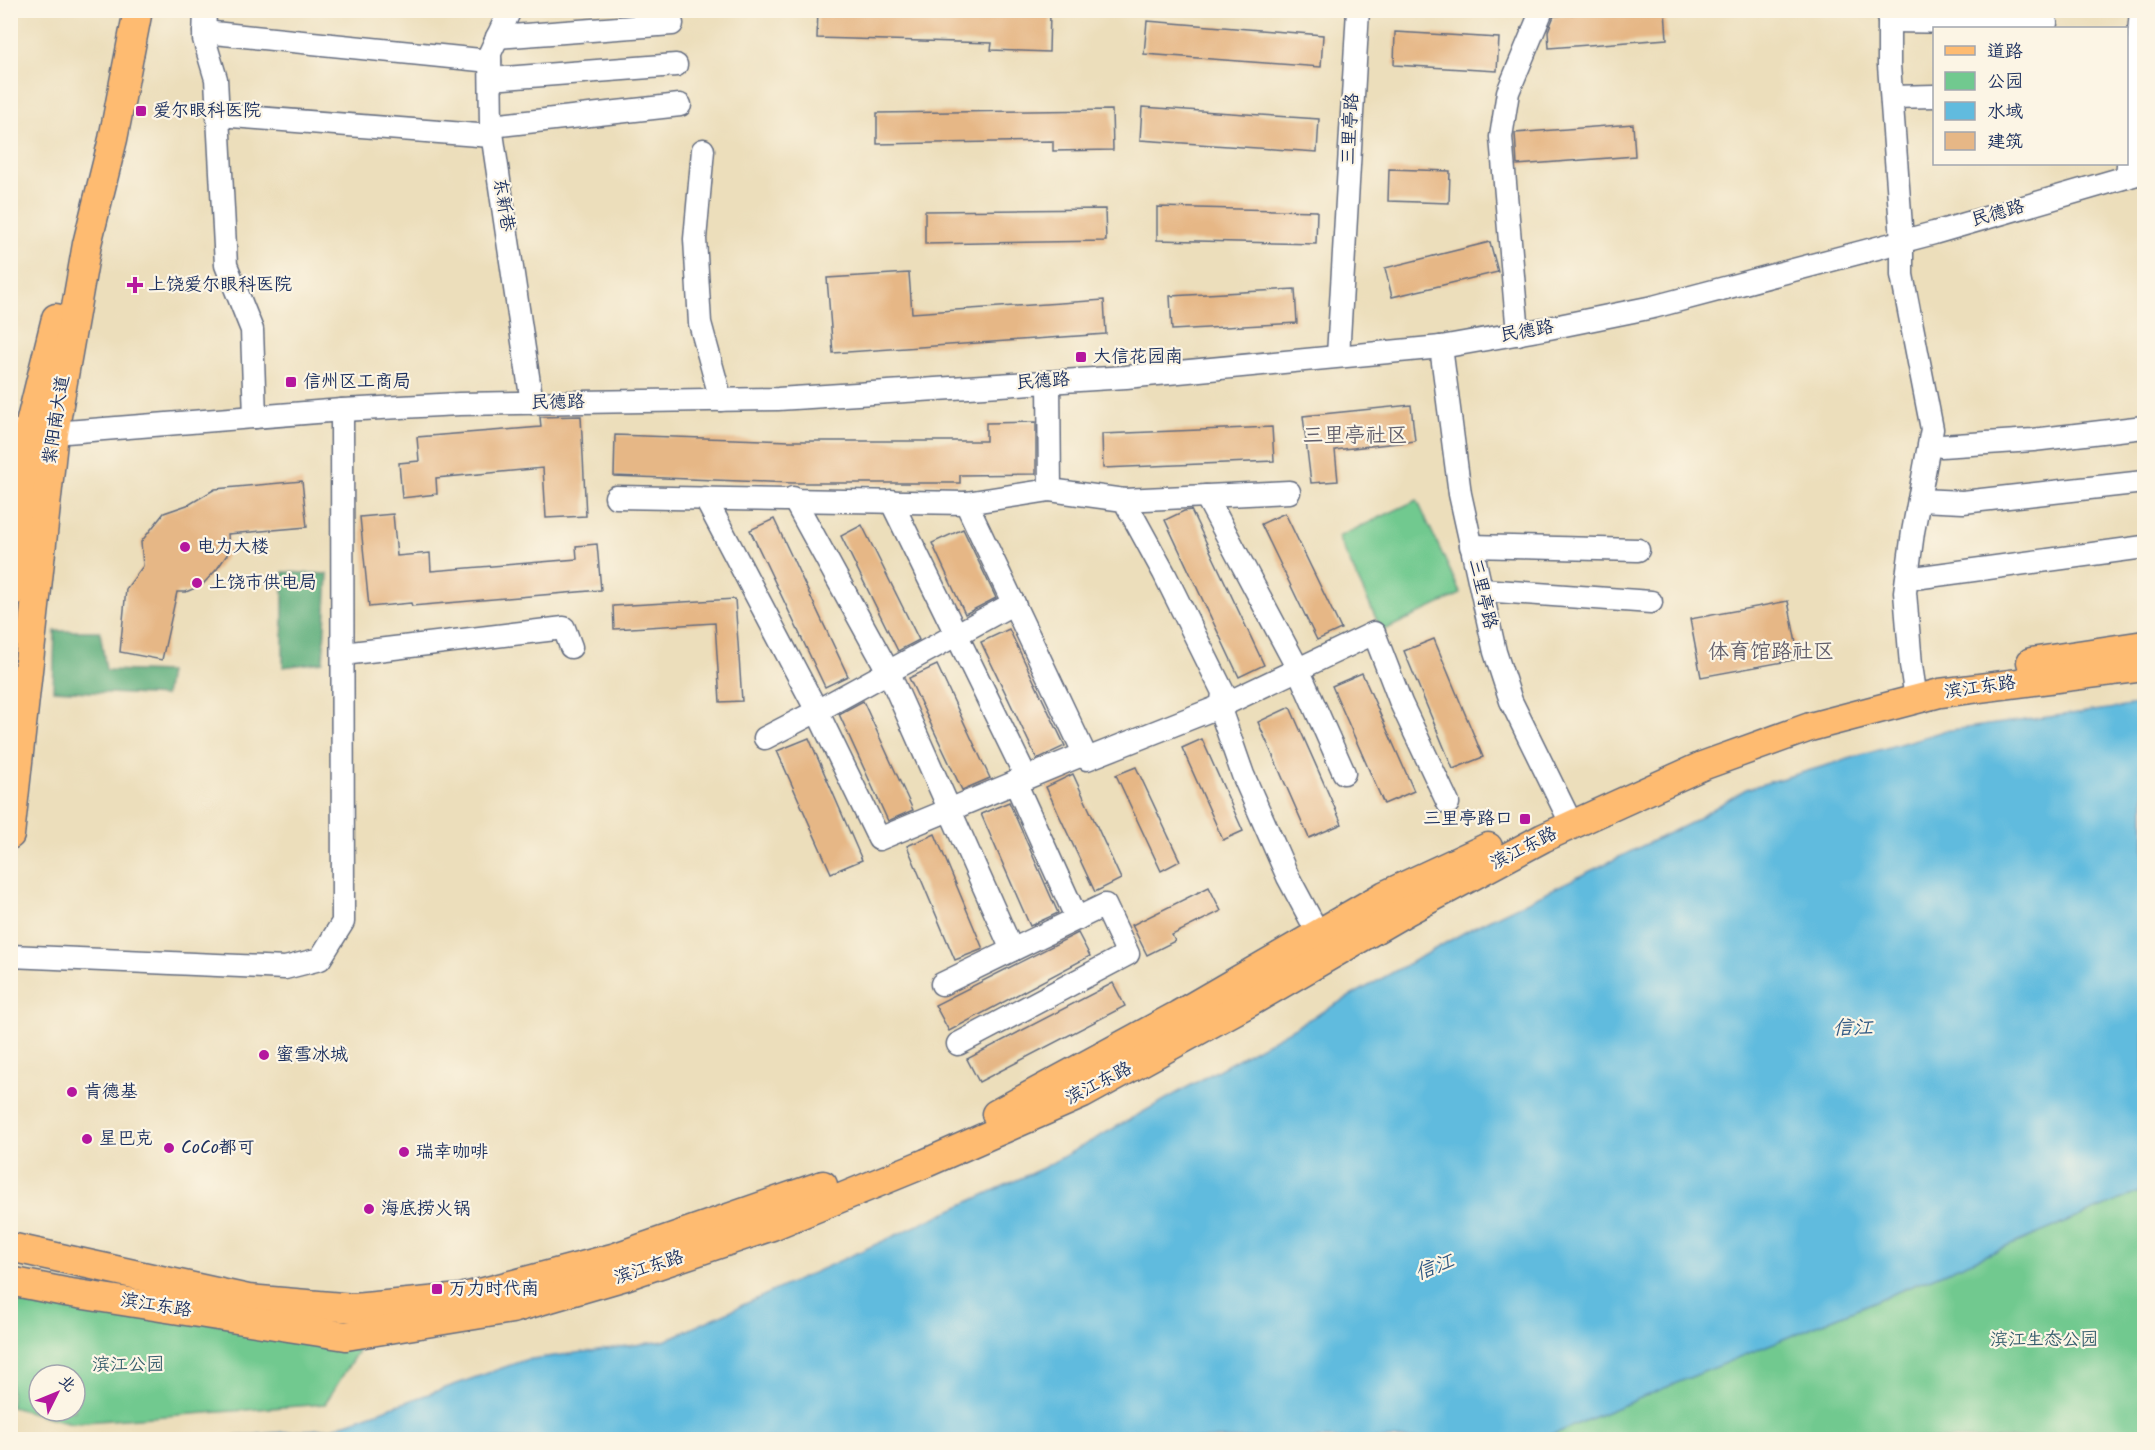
<svg xmlns="http://www.w3.org/2000/svg" width="2155" height="1450" viewBox="0 0 2155 1450" font-family="Kalam,'LXGW WenKai TC',sans-serif">
	<style>
		.green { fill: #71c98f; stroke: #467c76; stroke-width: 1.5; fill-rule: evenodd }
		.forest { fill: #5cad7a; stroke: #3c6e6c; stroke-width: 1.5 }
		.water { fill: #61bbde; stroke: #3e759e; stroke-width: 1.5 }
		.building { fill: #e6b786 }
		.lines { fill: none; stroke-linecap: round; stroke-linejoin: round }
		.minor-casing { stroke: #646c7f; stroke-width: 25 }
		.major-casing { stroke: #646c7f; stroke-width: 31 }
		.minor { stroke: #fff; stroke-width: 22 }
		.major { stroke: #febb71; stroke-width: 28 }
		.poi-dot { fill: #b5179e; stroke: #fcf5e5; stroke-width: 2 }
		.labels { text-anchor: middle; dominant-baseline: central; stroke-width: 4.5; stroke-linejoin: round; paint-order: stroke }
		.poi-label { font-size: 18px; fill: #1b2f5e; stroke: #fcf5e5; text-anchor: start }
		.street-label { font-size: 18px; fill: #1b2f5e; stroke: #fcf5e5 }
		.park-label { font-size: 18px; fill: #355d6d; stroke: #fcf5e5 }
		.water-label { font-size: 20px; font-style: italic; fill: #305984; stroke: #fcf5e5 }
		.quarter-label { font-size: 21px; fill: #625f6c; stroke: #fcf5e5 }
	</style>
	<rect width="100%" height="100%" fill="#fcf5e5"/>
	<filter id="ink" filterUnits="userSpaceOnUse"><feTurbulence type="fractalNoise" baseFrequency=".0167" numOctaves="2"/><feDisplacementMap in="SourceGraphic" scale="12" xChannelSelector="R" yChannelSelector="G"/><feConvolveMatrix kernelMatrix="1 2 1 2 8 2 1 2 1" color-interpolation-filters="sRGB"/></filter>
	<filter id="wash" filterUnits="userSpaceOnUse"><feTurbulence type="fractalNoise" baseFrequency=".008" numOctaves="4" result="noise"/><feDisplacementMap in="SourceGraphic" scale="24" xChannelSelector="R" yChannelSelector="G"/><feGaussianBlur stdDeviation="1.35" result="paint"/><feColorMatrix in="noise" values="0 0 0 0 0 0 0 0 0 0 0 0 0 0 0 0 0 1.4 0 .05"/><feComposite in="paint" operator="in"/></filter>
	<g filter="url(#wash)">
		<rect width="100%" height="100%" fill="#ecdebb"/>
		<!-- green -->
		<g class="green">
			<polygon points="1417,500 1461,594 1382,631 1338,537"/>
			<polygon points="2144,1190 2144,1439 1541,1439"/>
			<path d="M10,1303H71L284,1333L359,1349L325,1404L71,1423L11,1407ZM39,1375H75V1411H39Z"/>
		</g>
		<!-- forest -->
		<g class="forest">
			<polygon points="283,572 328,574 323,662 283,667"/>
			<polygon points="55,631 100,631 106,670 169,672 165,696 53,690"/>
		</g>
		<!-- water -->
		<polygon class="water" points="2144,704 2144,1190 1541,1439 223,1439 229,1437 332,1428 525,1360 664,1341 1043,1168 1474,927 1690,823 1746,789 1944,731"/>
		<g id="blocks">
			<!-- building -->
			<g class="building">
				<polygon points="818,10 1050,12 1049,52 991,50 992,43 817,38"/>
				<polygon points="1622,10 1665,10 1667,39 1549,48 1548,31 1554,16"/>
				<polygon points="1147,21 1323,35 1321,67 1144,54"/>
				<polygon points="1395,32 1499,38 1497,71 1394,65"/>
				<polygon points="1142,107 1319,119 1317,152 1140,140"/>
				<polygon points="1112,110 1113,150 1053,151 1053,141 877,144 877,113"/>
				<polygon points="1633,124 1635,156 1517,165 1515,133"/>
				<polygon points="1389,169 1450,171 1449,203 1388,201"/>
				<polygon points="1157,207 1317,211 1316,244 1157,240"/>
				<polygon points="1105,209 1106,241 925,244 925,211"/>
				<polygon points="1490,242 1498,272 1392,297 1385,268"/>
				<polygon points="909,273 912,313 1104,300 1106,334 833,353 827,278"/>
				<polygon points="1295,289 1297,323 1172,330 1170,296"/>
				<polygon points="1411,405 1415,441 1335,450 1338,481 1311,483 1303,416"/>
				<polygon points="581,416 586,516 546,518 543,468 436,478 437,494 402,498 399,463 419,461 417,437 541,427 540,417"/>
				<polygon points="1036,422 1036,474 960,475 960,483 793,483 614,476 615,435 790,441 986,441 986,423"/>
				<polygon points="1272,427 1274,461 1103,468 1102,434"/>
				<polygon points="302,481 307,527 228,534 229,552 217,569 202,585 186,592 177,592 162,660 120,652 126,589 143,566 141,542 164,513 190,504 215,489"/>
				<polygon points="1191,510 1264,665 1239,677 1165,520 1184,511"/>
				<polygon points="1285,513 1341,629 1317,640 1261,524"/>
				<polygon points="393,514 397,556 430,553 431,571 577,559 576,546 597,544 601,590 412,606 411,603 369,607 360,517"/>
				<polygon points="774,519 848,676 825,687 750,530"/>
				<polygon points="862,525 919,640 898,651 841,536"/>
				<polygon points="963,529 996,598 965,614 932,543"/>
				<polygon points="735,599 742,701 720,702 715,623 614,629 613,606"/>
				<polygon points="1788,601 1799,659 1701,677 1690,619"/>
				<polygon points="1009,629 1065,746 1037,759 981,642"/>
				<polygon points="1434,639 1483,757 1453,769 1404,651"/>
				<polygon points="937,665 990,778 962,790 909,678"/>
				<polygon points="1362,673 1414,791 1384,804 1332,686"/>
				<polygon points="863,701 913,810 888,821 839,714"/>
				<polygon points="1290,707 1342,824 1309,838 1258,722"/>
				<polygon points="809,738 862,860 831,873 777,751"/>
				<polygon points="1202,739 1243,831 1223,840 1182,748"/>
				<polygon points="1136,767 1180,861 1161,871 1116,775"/>
				<polygon points="1073,774 1121,879 1095,892 1046,787"/>
				<polygon points="1009,802 1058,913 1030,926 981,814"/>
				<polygon points="935,834 983,949 955,960 907,846"/>
				<polygon points="1209,887 1221,911 1172,935 1175,941 1147,955 1132,925"/>
				<polygon points="1078,933 1090,956 949,1031 935,1005"/>
				<polygon points="1113,983 1125,1006 979,1082 967,1059"/>
			</g>
		</g>
	</g>
	<g filter="url(#ink)">
		<use href="#blocks" fill-opacity="0" stroke="#646c7f" stroke-width="1.5"/>
		<g class="lines">
			<!-- minor casing -->
			<g class="minor-casing">
				<g id="minor">
					<polyline points="205,10 204,39 216,79 226,265 252,330 255,417"/>
					<polyline points="510,10 490,53 491,126 532,403"/>
					<polyline points="1889,10 1889,65 1902,240 1902,275 1932,429 1913,532 1905,592 1911,665 1916,699"/>
					<polyline points="1889,21 2046,23"/>
					<polyline points="204,32 490,61"/>
					<polyline points="497,37 672,24"/>
					<polyline points="491,79 676,65"/>
					<polyline points="1892,97 1934,96"/>
					<polyline points="219,115 491,136"/>
					<polyline points="491,126 680,105"/>
					<polyline points="703,150 695,239 700,323 721,400"/>
					<polyline points="2127,177 2141,10"/>
					<polyline points="1518,334 1501,137 1508,92 1542,10"/>
					<polyline points="1441,347 1460,494 1495,652 1511,701 1572,825"/>
					<polyline points="1338,356 1358,10"/>
					<polyline points="1049,382 1050,490 1124,500 1164,573 1223,692 1221,712 1243,775 1288,877 1318,933"/>
					<polyline points="10,431 54,433 342,410 459,404 778,399 1126,377 1441,347 1549,328 1653,307 1934,233 2144,172"/>
					<polyline points="1930,443 1941,446 2033,440 2144,427"/>
					<polyline points="1050,490 966,503 1087,759 1221,706 1374,633 1401,703 1448,803"/>
					<polyline points="1206,496 1298,669 1344,773"/>
					<polyline points="616,497 966,503"/>
					<polyline points="705,498 817,711 879,839 1084,754"/>
					<polyline points="793,498 888,671 1012,950"/>
					<polyline points="1124,500 1289,492"/>
					<polyline points="1919,500 1963,502 2144,482"/>
					<polyline points="891,501 1026,777"/>
					<polyline points="1471,546 1638,550"/>
					<polyline points="1907,579 2144,547"/>
					<polyline points="1482,590 1651,602"/>
					<polyline points="343,654 564,628 571,647"/>
					<polyline points="765,738 817,711 1014,603"/>
					<polyline points="1015,782 1077,919"/>
					<polyline points="10,956 285,968 320,959 343,922 342,410"/>
					<polyline points="942,984 1105,905 1128,954 958,1044"/>
				</g>
			</g>
			<!-- major casing -->
			<g class="major-casing">
				<g id="major">
					<polyline points="10,594 28,432 56,318"/>
					<polyline points="2031,662 2144,645"/>
					<polyline points="10,835 54,433 87,244 113,139 138,10"/>
					<polyline points="996,1114 1178,1015 1385,895 1488,847"/>
					<polyline points="10,1247 248,1299 354,1308 461,1298 616,1257 823,1185"/>
					<polyline points="10,1281 65,1292 346,1336 512,1309 625,1276 772,1226 926,1163 1083,1094 1252,1001 1407,911 1543,838 1702,766 1810,727 1940,693 2144,667"/>
				</g>
			</g>
			<!-- minor -->
			<use href="#minor" class="minor"/>
			<!-- major -->
			<use href="#major" class="major"/>
		</g>
	</g>
	<!-- markers -->
	<g class="poi-dot">
		<rect x="135" y="105" width="12" height="12" rx="3"/>
		<path d="M132 276h6v6h6v6h-6v6h-6v-6h-6v-6h6z"/>
		<rect x="1075" y="351" width="12" height="12" rx="3"/>
		<rect x="285" y="376" width="12" height="12" rx="3"/>
		<circle cx="185" cy="547" r="6"/>
		<circle cx="197" cy="583" r="6"/>
		<rect x="1519" y="813" width="12" height="12" rx="3"/>
		<circle cx="264" cy="1055" r="6"/>
		<circle cx="72" cy="1092" r="6"/>
		<circle cx="87" cy="1139" r="6"/>
		<circle cx="169" cy="1148" r="6"/>
		<circle cx="404" cy="1152" r="6"/>
		<circle cx="369" cy="1209" r="6"/>
		<rect x="431" y="1283" width="12" height="12" rx="3"/>
	</g>
	<g class="labels">
		<!-- poi labels -->
		<g class="poi-label">
			<text x="153" y="111">爱尔眼科医院</text>
			<text x="148" y="285">上饶爱尔眼科医院</text>
			<text x="1093" y="357">大信花园南</text>
			<text x="303" y="382">信州区工商局</text>
			<text x="197" y="547">电力大楼</text>
			<text x="209" y="583">上饶市供电局</text>
			<text x="1513" y="819" text-anchor="end">三里亭路口</text>
			<text x="276" y="1055">蜜雪冰城</text>
			<text x="84" y="1092">肯德基</text>
			<text x="99" y="1139">星巴克</text>
			<text x="181" y="1148">CoCo都可</text>
			<text x="416" y="1152">瑞幸咖啡</text>
			<text x="381" y="1209">海底捞火锅</text>
			<text x="449" y="1289">万力时代南</text>
		</g>
		<!-- street labels -->
		<g class="street-label">
			<text transform="translate(1351 129) rotate(-87)">三里亭路</text>
			<text transform="translate(503 205) rotate(81)">东新巷</text>
			<text transform="translate(1998 214) rotate(-16)">民德路</text>
			<text transform="translate(1527 332) rotate(-10)">民德路</text>
			<text transform="translate(1043 382) rotate(-4)">民德路</text>
			<text transform="translate(558 403) rotate(-1)">民德路</text>
			<text transform="translate(57 420) rotate(-81)">紫阳南大道</text>
			<text transform="translate(1482 594) rotate(77)">三里亭路</text>
			<text transform="translate(1980 688) rotate(-8)">滨江东路</text>
			<text transform="translate(1524 849) rotate(-27)">滨江东路</text>
			<text transform="translate(1099 1084) rotate(-27)">滨江东路</text>
			<text transform="translate(649 1268) rotate(-18)">滨江东路</text>
			<text transform="translate(156 1306) rotate(9)">滨江东路</text>
		</g>
		<!-- park labels -->
		<g class="park-label">
			<text x="2044" y="1340">滨江生态公园</text>
			<text x="128" y="1365">滨江公园</text>
		</g>
		<!-- water labels -->
		<g class="water-label">
			<text x="1853" y="1029">信江</text>
			<text transform="translate(1435 1268) rotate(-21)">信江</text>
		</g>
		<!-- quarter labels -->
		<g class="quarter-label">
			<text x="1355" y="436">三里亭社区</text>
			<text x="1771" y="652">体育馆路社区</text>
		</g>
	</g>
	<!-- margin -->
	<rect width="2155" height="1450" fill="none" stroke="#fcf5e5" stroke-width="36"/>
	<!-- legend -->
	<rect x="1933" y="27" width="195" height="138" fill="#fcf5e5" stroke="#a2a6af" stroke-width="1.5"/>
	<rect x="1945" y="46" width="30" height="9" fill="#febb71" stroke="#a2a6af" stroke-width="1.5"/>
	<text x="1987" y="57" font-size="18" fill="#1b2f5e">道路</text>
	<rect x="1945" y="72" width="30" height="18" fill="#71c98f" stroke="#a2a6af" stroke-width="1.5"/>
	<text x="1987" y="87" font-size="18" fill="#1b2f5e">公园</text>
	<rect x="1945" y="102" width="30" height="18" fill="#61bbde" stroke="#a2a6af" stroke-width="1.5"/>
	<text x="1987" y="117" font-size="18" fill="#1b2f5e">水域</text>
	<rect x="1945" y="132" width="30" height="18" fill="#e6b786" stroke="#a2a6af" stroke-width="1.5"/>
	<text x="1987" y="147" font-size="18" fill="#1b2f5e">建筑</text>
	<!-- north arrow -->
	<g transform="translate(57 1393) rotate(47)"><circle r="28" fill="#fcf5e5" stroke="#a2a6af" stroke-width="1.5"/>
	<path d="M0-4.5L10 22L0 15L-10 22Z" fill="#b5179e"/>
	<text y="-9" font-size="16" font-weight="bold" text-anchor="middle" fill="#1b2f5e">北</text>
	</g>
</svg>
